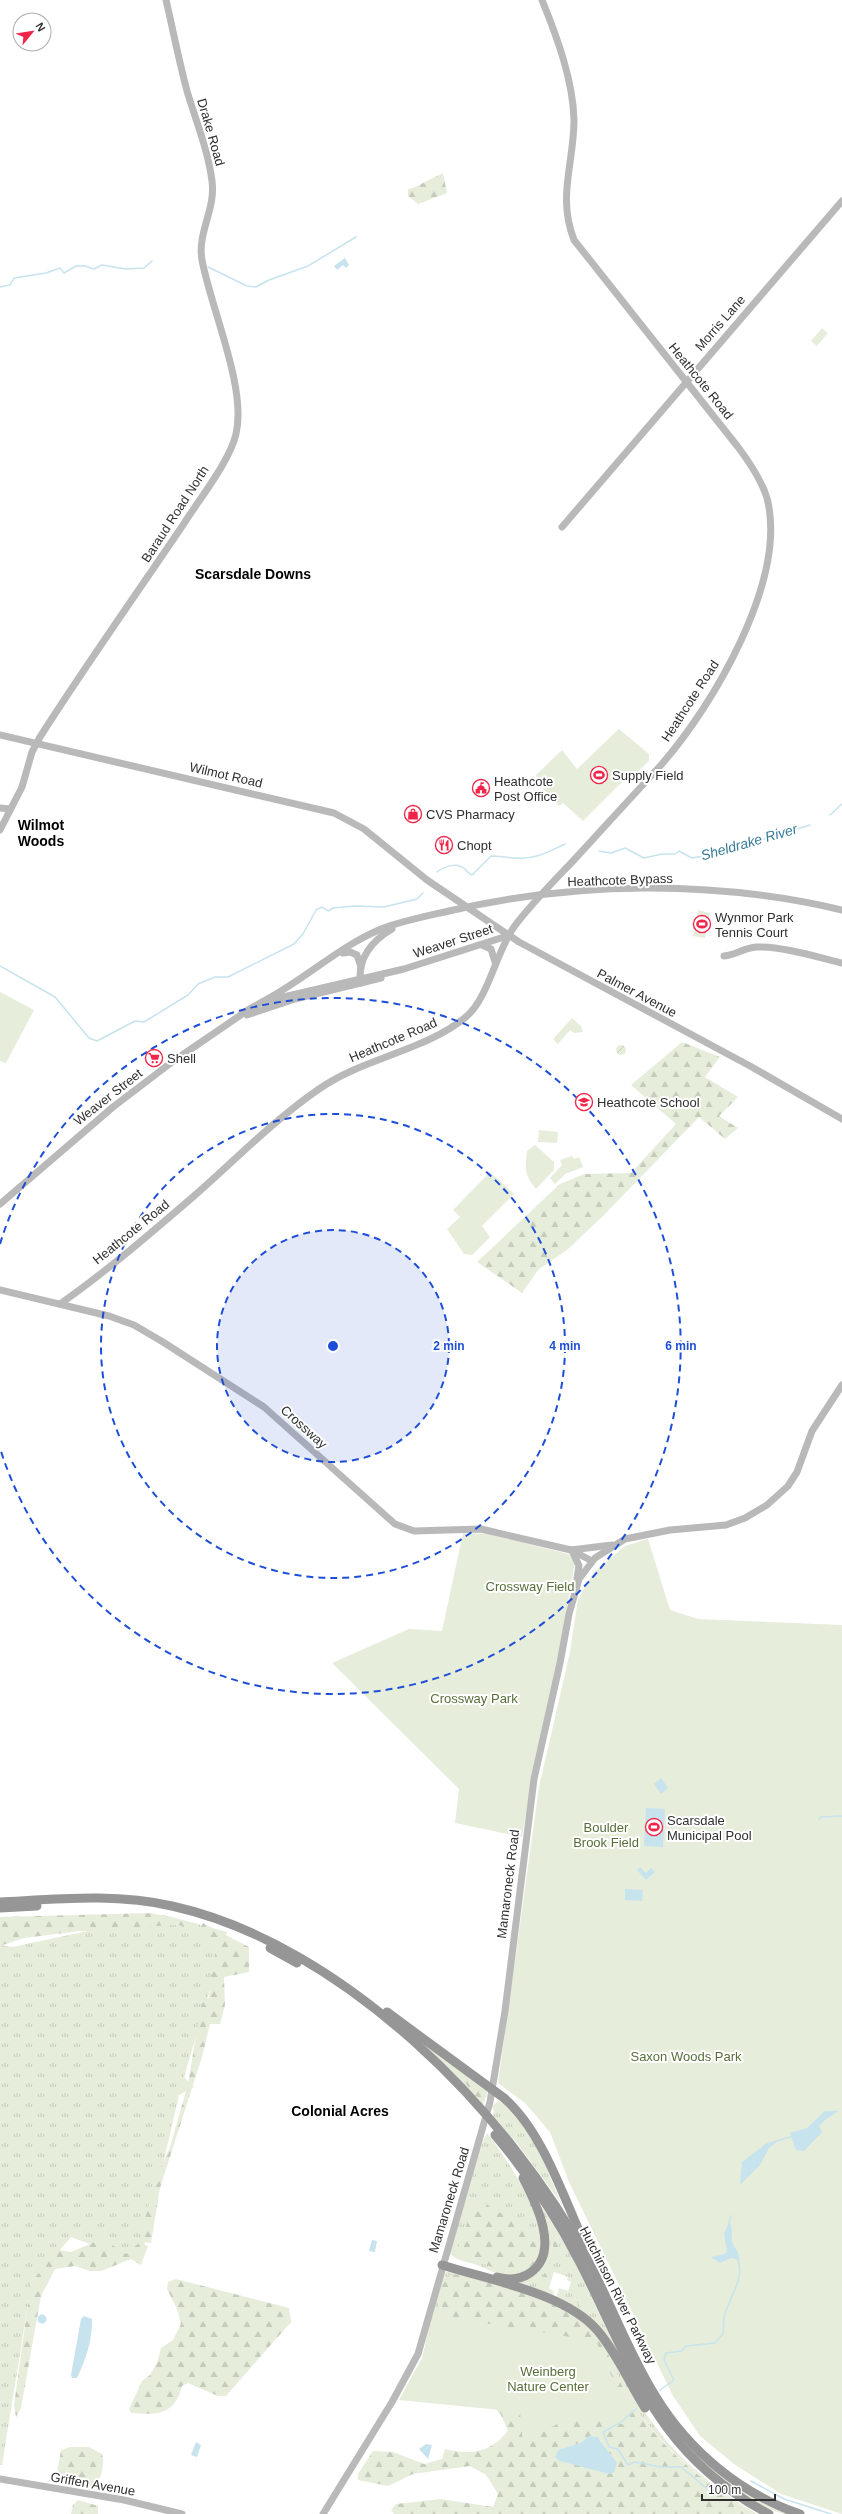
<svg xmlns="http://www.w3.org/2000/svg" width="842" height="2514" viewBox="0 0 842 2514" font-family="Helvetica,sans-serif">
	<style>
		.grass { fill: url(#grass-tufts) }
		.forest { fill: url(#forest-firs); fill-rule: evenodd }
		.park { fill: #e7eddb }
		.garden { fill: url(#garden-furrows) }
		.water { fill: #c6e3ee }
		.lines { fill: none; stroke-linecap: round; stroke-linejoin: round }
		.stream { stroke: #c6e3ee; stroke-width: 1.5 }
		.secondary { stroke: #b9b9b9; stroke-width: 7 }
		.highway { stroke: #969696; stroke-width: 9 }
		.ring { fill: none; stroke: #1d4ed8; stroke-width: 2; stroke-dasharray: 7 5 }
		.labels { text-anchor: middle; dominant-baseline: central; stroke-width: 4; stroke-linejoin: round; paint-order: stroke }
		.street-label { font-size: 13px; fill: #2f2f2f; stroke: #fff }
		.poi-label { font-size: 13px; fill: #2f2f2f; stroke: #fff; text-anchor: start }
		.park-label { font-size: 13px; fill: #576e39; stroke: #fff }
		.neighbourhood-label { font-size: 14px; font-weight: bold; fill: #000; stroke: #fff }
		.water-label { font-size: 14px; font-style: italic; fill: #377c97; stroke: #fff }
		.centre { fill: #1d4ed8; stroke: #fff; stroke-width: 2 }
		.ring-label { font-size: 12px; text-anchor: middle; font-weight: bold; fill: #1d4ed8; stroke: #fff; stroke-width: 4; stroke-linejoin: round; paint-order: stroke }
	</style>
	<defs>
		<pattern id="grass-tufts" width="24" height="20" patternUnits="userSpaceOnUse"><rect width="24" height="20" fill="#e7eddb"/><path d="M3 7l-1-3M5 7V3M7 7l1-3M15 17l-1-3M17 17v-4M19 17l1-3" fill="none" stroke="#c6ccbc"/></pattern>
		<pattern id="forest-firs" width="22" height="20" patternUnits="userSpaceOnUse"><rect width="22" height="20" fill="#e7eddb"/><path d="M5 1l3.5 6h-7zM16 11l3.5 6h-7z" fill="#c6ccbc"/></pattern>
		<pattern id="garden-furrows" width="10" height="10" patternUnits="userSpaceOnUse"><rect width="10" height="10" fill="#e7eddb"/><path d="M-1 1l2-2M0 10L10 0M9 11l2-2" fill="none" stroke="#c6ccbc"/></pattern>
	</defs>
	<rect width="100%" height="100%" fill="#fff"/>
	<!-- grass -->
	<g class="grass">
		<polygon points="164,1915 227,1932 184,2077 194,2087 179,2095 144,2246 127,2258 71,2237 37,2277 32,2280 2,2465 0,2465 0,1945 12,1947"/>
		<polygon points="418,2040 488,2091 482,2108"/>
		<polygon points="498,2101 502,2102 522,2123 538,2148 561,2203 516,2142 492,2118 494,2111 492,2106"/>
		<path d="M487,2133C505,2155 548,2222 543,2250C541,2260 536,2264 529,2269C520,2274 514,2277 503,2275C493,2273 484,2267 474,2264C465,2261 453,2261 449,2250L482,2143Z"/>
		<polygon points="542,2207 572,2256 625,2368 611,2345 556,2298 559,2288 568,2291 571,2282 567,2280 568,2277 554,2272 549,2288 554,2292 553,2297 512,2285 543,2265 540,2208"/>
		<path d="M453,2270C490,2282 550,2294 581,2318C608,2339 629,2389 649,2418C677,2459 715,2489 757,2514H753C706,2484 662,2448 630,2401C622,2388 616,2371 609,2357L446,2330L432,2319L443,2273Z"/>
		<path d="M679,2435C711,2469 745,2496 788,2514C764,2514 687,2458 679,2435Z"/>
	</g>
	<!-- forest -->
	<g class="forest">
		<polygon points="443,173 447,193 418,204 408,196 408,189 413,188"/>
		<polygon points="682,1042 720,1057 705,1077 738,1097 719,1116 738,1128 725,1139 699,1117 603,1216 567,1250 539,1269 522,1293 477,1262 560,1184 584,1174 631,1173 676,1124 631,1085"/>
		<polygon points="151,1913 199,1924 197,1933 179,1925 166,1925 103,1932 80,1931 24,1938 0,1946 0,1917"/>
		<polygon points="203,1923 249,1947 249,1972 224,1977 225,2005 220,2024 210,2024 202,2057 160,2188 151,2243 139,2241 156,2178 170,2147 188,2084 201,2005 209,1997 216,1947 197,1935"/>
		<path d="M467,2077L483,2092L484,2097L482,2099C473,2096 467,2087 464,2078Z"/>
		<path d="M480,2201C490,2206 531,2231 536,2239C540,2245 541,2255 536,2261C532,2265 526,2270 521,2272C505,2275 470,2259 458,2250L474,2202Z"/>
		<polygon points="552,2237 558,2240 561,2253 558,2254 554,2251"/>
		<polygon points="97,2241 111,2244 126,2254 139,2243 148,2246 141,2265 131,2259 101,2271 90,2271 75,2266 55,2269 41,2296 21,2408 16,2417 14,2405 31,2282 59,2250 71,2252"/>
		<polygon points="550,2268 552,2274 548,2286 545,2287 542,2286 542,2277"/>
		<path d="M464,2274C505,2289 554,2298 588,2327C610,2345 615,2377 630,2400C659,2447 707,2485 753,2514H394L391,2510L396,2504L441,2499L493,2507L498,2494L486,2475L470,2466L413,2474L388,2486L358,2480V2474L373,2451L393,2452L424,2464L442,2459L445,2449C472,2455 490,2453 508,2431L500,2413L478,2393L439,2315C437,2300 439,2286 450,2275ZM589,2436L598,2437L605,2449L613,2456L609,2474L555,2457L558,2450L580,2443Z"/>
		<path d="M176,2279L289,2308L291,2322L226,2396H218L188,2383L182,2386C175,2415 157,2415 131,2413L129,2409L142,2381L150,2375L157,2363L161,2348L173,2340L181,2324L177,2309L167,2289L168,2282Z"/>
		<polygon points="580,2287 586,2300 586,2308 583,2309 574,2299 576,2288"/>
		<path d="M70,2447H89L102,2454C105,2466 101,2483 90,2490L59,2484L56,2478L61,2450Z"/>
		<polygon points="78,2500 98,2506 98,2514 71,2514 73,2505"/>
	</g>
	<!-- park -->
	<g class="park">
		<polygon points="822,328 828,333 817,346 811,341"/>
		<polygon points="619,729 649,754 649,761 631,778 628,776 583,821 563,803 559,806 537,782 536,775 562,750 577,769"/>
		<polygon points="698,910 710,913 705,938 693,936"/>
		<polygon points="0,992 34,1010 6,1063 0,1061"/>
		<polygon points="572,1018 581,1026 583,1032 574,1033 570,1030 558,1044 553,1039"/>
		<polygon points="539,1130 558,1132 557,1143 538,1142"/>
		<path d="M535,1145L554,1162V1170L536,1189C524,1174 525,1169 527,1151Z"/>
		<polygon points="572,1156 574,1159 579,1157 583,1167 565,1174 555,1184 550,1178 562,1165 560,1160"/>
		<polygon points="490,1172 514,1194 482,1226 490,1237 472,1255 464,1254 447,1229 460,1217 453,1210"/>
		<polygon points="463,1533 489,1534 576,1556 552,1694 534,1767 522,1837 455,1823 459,1789 332,1663 409,1629 442,1631"/>
		<polygon points="648,1539 670,1610 698,1619 842,1625 842,2514 781,2494 734,2464 700,2436 673,2396 569,2182 550,2132 525,2103 498,2083 539,1787 570,1652 578,1599 594,1572 625,1546"/>
		<polygon points="432,2315 596,2341 634,2426 570,2417 523,2443 520,2412 399,2400 422,2358"/>
	</g>
	<!-- garden -->
	<circle class="garden" cx="621" cy="1050" r="5"/>
	<!-- water -->
	<g class="water">
		<polygon points="345,258 349,265 346,268 343,265 337,270 334,266"/>
		<polygon points="661,1778 668,1788 661,1794 654,1784"/>
		<polygon points="646,1808 665,1809 663,1847 644,1846"/>
		<polygon points="640,1867 646,1873 651,1868 655,1872 646,1880 637,1870"/>
		<polygon points="625,1889 643,1890 642,1901 625,1900"/>
		<polygon points="825,2111 839,2111 826,2119 819,2126 822,2132 804,2151 796,2150 790,2133 807,2128"/>
		<polygon points="775,2141 778,2141 769,2148 760,2165 740,2185 742,2162 767,2143"/>
		<path d="M729,2222C734,2228 731,2234 732,2241C734,2249 739,2249 739,2260L731,2258L720,2263L711,2257L725,2254L727,2252L724,2234Z"/>
		<polygon points="372,2240 377,2241 375,2252 369,2251"/>
		<circle cx="42" cy="2319" r="4.5"/>
		<path d="M84,2316L92,2319C93,2339 85,2361 77,2378H72L71,2375L81,2319Z"/>
		<path d="M589,2436L598,2437C603,2447 611,2453 617,2463L614,2472L609,2474L560,2461L555,2457L558,2450L580,2443Z"/>
		<polygon points="196,2442 201,2445 197,2457 191,2455"/>
		<polygon points="426,2444 432,2445 428,2459 419,2449"/>
	</g>
	<g class="lines">
		<!-- stream -->
		<g class="stream">
			<polyline points="208,267 247,286 256,287 269,280 308,266 356,237"/>
			<polyline points="0,287 10,285 14,278 46,273 60,268 64,273 76,266 85,266 94,269 102,265 126,269 144,268 152,261"/>
			<polyline points="830,815 842,804"/>
			<polyline points="599,851 611,853 625,848 644,858 662,854 675,854 679,851 692,858 715,854 810,825"/>
			<path d="M437,872C445,866 457,862 465,869C468,872 468,874 472,875L491,856C501,856 507,858 516,858C535,860 550,851 565,844"/>
			<polyline points="0,966 55,997 89,1038 97,1041 135,1021 144,1022 188,995 198,984 215,977 228,977 294,944 303,934 316,910 322,907 328,911 333,908 355,906 384,907 417,899 423,893"/>
			<polyline points="819,1819 821,1817 842,1816"/>
			<polyline points="776,2141 791,2137"/>
			<polyline points="729,2223 731,2216"/>
			<path d="M660,2390L674,2380L664,2360L666,2353L682,2351L686,2346L715,2343L723,2334C724,2329 723,2323 724,2318C728,2298 745,2281 738,2259"/>
			<polyline points="636,2409 620,2423 603,2432 609,2447 618,2449 628,2465 635,2462 661,2467 681,2467 710,2491 713,2490"/>
			<polyline points="751,2481 784,2499 831,2514"/>
		</g>
		<!-- secondary -->
		<g class="secondary">
			<polyline points="562,527 842,201"/>
			<polyline points="0,735 334,813 364,829 427,880 519,942 750,1066 842,1119"/>
			<polyline points="0,808 10,809"/>
			<path d="M0,830L22,787L32,752L40,737C86,665 135,596 183,525C198,501 230,461 236,434C247,388 211,309 202,260C197,233 216,209 212,181C208,150 196,121 187,91C179,61 173,30 166,0"/>
			<polyline points="482,945 491,949 495,962"/>
			<polyline points="343,953 350,952 357,955 361,967"/>
			<path d="M724,956C736,955 744,948 756,947C781,946 817,957 842,963"/>
			<path d="M361,983C356,959 373,940 392,929"/>
			<path d="M262,1002C303,981 338,947 381,929C402,921 427,916 449,911C577,881 715,880 842,910"/>
			<polyline points="247,1015 295,999 381,978"/>
			<polyline points="0,1204 113,1107 172,1062 251,1008 262,1002 404,969 510,935"/>
			<polyline points="0,1290 109,1316 134,1325 163,1342 264,1407 395,1524 414,1531 481,1529 571,1550 592,1561"/>
			<path d="M60,1304C107,1271 151,1233 194,1196C235,1160 274,1120 319,1089C365,1057 426,1051 467,1016C489,996 496,952 514,927C531,904 553,882 573,861C602,829 632,797 661,765C713,706 788,579 767,498C761,479 750,463 738,447L574,240C557,196 574,164 574,120C573,80 557,37 542,0"/>
			<polyline points="571,1550 612,1545"/>
			<polyline points="572,1550 579,1566 577,1578"/>
			<polyline points="0,2479 124,2500 182,2514"/>
			<polyline points="323,2514 392,2402 418,2354 490,2102 505,2011 534,1779 560,1663 569,1614 579,1579 595,1558 625,1539 670,1530 726,1525 745,1518 767,1505 788,1486 797,1472 812,1431 842,1385"/>
		</g>
		<!-- highway -->
		<g class="highway">
			<path d="M0,1902C58,1899 116,1893 172,1906C343,1944 509,2112 589,2262C612,2306 629,2354 656,2397C689,2451 741,2494 800,2514"/>
			<polyline points="0,1908 37,1906"/>
			<polyline points="270,1948 297,1963"/>
			<path d="M387,2012L504,2098C543,2132 563,2197 585,2244"/>
			<path d="M495,2135C527,2173 556,2216 579,2261C634,2368 654,2453 769,2514"/>
			<path d="M442,2265C489,2280 565,2293 597,2330C617,2353 629,2383 645,2408"/>
			<path d="M497,2277C508,2280 520,2280 530,2273C561,2252 536,2203 523,2178"/>
		</g>
	</g>
	<!-- distance rings -->
	<circle cx="333" cy="1346" r="116" fill="#1d4ed8" fill-opacity=".12"/>
	<g class="ring">
		<circle cx="333" cy="1346" r="116"/>
		<circle cx="333" cy="1346" r="232"/>
		<path d="M0 1244A348 348 0 1 1 0 1448"/>
	</g>
	<!-- icons -->
	<defs>
		<g id="stadium-ring" transform="scale(0.9)"><circle r="9.5" fill="#fff" stroke="#f1254a" stroke-width="1.5"/><path d="M0-5a6.5 5 0 1 0 0 10a6.5 5 0 1 0 0-10ZM-3.5-1.8h7v3.6h-7Z" fill="#f1254a"/></g>
		<g id="civic-ring" transform="scale(0.9)"><circle r="9.5" fill="#fff" stroke="#f1254a" stroke-width="1.5"/><path d="M-.6-6.5H3V-4.5H.6V-3L4-1V1h2V6H-6V1h2V-1L-.6-3ZM-1.2 2.5V6h2.4V2.5Z" fill="#f1254a"/></g>
		<g id="shop-ring" transform="scale(0.9)"><circle r="9.5" fill="#fff" stroke="#f1254a" stroke-width="1.5"/><path d="M-5-2.5h2.3a2.7 3.5 0 0 1 5.4 0H5L5.5 6h-11ZM-1.5-2.5h3a1.5 2.3 0 0 0-3 0Z" fill="#f1254a"/></g>
		<g id="restaurant-ring" transform="scale(0.9)"><circle r="9.5" fill="#fff" stroke="#f1254a" stroke-width="1.5"/><path d="M-5-6h1v4h1v-4h1v4h1v-4h1v5L-1.5 .5V6h-2V.5L-5-1ZM5-6V6H3V1.5H1.5Q1.5-4 5-6Z" fill="#f1254a"/></g>
		<g id="supermarket-ring" transform="scale(0.9)"><circle r="9.5" fill="#fff" stroke="#f1254a" stroke-width="1.5"/><path d="M-6-5.5h2.5l.6 2H6L4.5 2H-2.5L-4.4-4H-6ZM-1.5 3.2a1.3 1.3 0 1 0 .1 0ZM3 3.2a1.3 1.3 0 1 0 .1 0Z" fill="#f1254a"/></g>
		<g id="school-ring" transform="scale(0.9)"><circle r="9.5" fill="#fff" stroke="#f1254a" stroke-width="1.5"/><path d="M0-5L7-2L0 1L-7-2ZM-4 1L0 2.5L4 1V4Q0 6-4 4Z" fill="#f1254a"/></g>
	</defs>
	<g fill-rule="evenodd">
		<use href="#stadium-ring" x="599" y="775"/>
		<use href="#civic-ring" x="481" y="788"/>
		<use href="#shop-ring" x="413" y="814"/>
		<use href="#restaurant-ring" x="444" y="845"/>
		<use href="#stadium-ring" x="702" y="924"/>
		<use href="#supermarket-ring" x="154" y="1058"/>
		<use href="#school-ring" x="584" y="1102"/>
		<use href="#stadium-ring" x="654" y="1827"/>
	</g>
	<g class="labels">
		<!-- street labels -->
		<g class="street-label">
			<text transform="translate(211 132) rotate(74)">Drake Road</text>
			<text transform="translate(720 323) rotate(-49)">Morris Lane</text>
			<text transform="translate(701 381) rotate(51)">Heathcote Road</text>
			<text transform="translate(175 514) rotate(-57)">Baraud Road North</text>
			<text transform="translate(690 701) rotate(-57)">Heathcote Road</text>
			<text transform="translate(226 775) rotate(13)">Wilmot Road</text>
			<text transform="translate(620 880) rotate(-2)">Heathcote Bypass</text>
			<text transform="translate(453 941) rotate(-18)">Weaver Street</text>
			<text transform="translate(637 993) rotate(28)">Palmer Avenue</text>
			<text transform="translate(393 1040) rotate(-23)">Heathcote Road</text>
			<text transform="translate(108 1097) rotate(-38)">Weaver Street</text>
			<text transform="translate(131 1232) rotate(-39)">Heathcote Road</text>
			<text transform="translate(304 1427) rotate(42)">Crossway</text>
			<text transform="translate(508 1884) rotate(-83)">Mamaroneck Road</text>
			<text transform="translate(449 2200) rotate(-73)">Mamaroneck Road</text>
			<text transform="translate(618 2295) rotate(63)">Hutchinson River Parkway</text>
			<text transform="translate(93 2484) rotate(10)">Griffen Avenue</text>
		</g>
		<!-- poi labels -->
		<g class="poi-label">
			<text x="612" y="775">Supply Field</text>
			<text x="494" y="781">Heathcote<tspan x="494" dy="15">Post Office</tspan></text>
			<text x="426" y="814">CVS Pharmacy</text>
			<text x="457" y="845">Chopt</text>
			<text x="715" y="917">Wynmor Park<tspan x="715" dy="15">Tennis Court</tspan></text>
			<text x="167" y="1058">Shell</text>
			<text x="597" y="1102">Heathcote School</text>
			<text x="667" y="1820">Scarsdale<tspan x="667" dy="15">Municipal Pool</tspan></text>
		</g>
		<!-- park labels -->
		<g class="park-label">
			<text x="530" y="1586">Crossway Field</text>
			<text x="474" y="1698">Crossway Park</text>
			<text x="606" y="1827">Boulder<tspan x="606" dy="15">Brook Field</tspan></text>
			<text x="686" y="2056">Saxon Woods Park</text>
			<text x="548" y="2371">Weinberg<tspan x="548" dy="15">Nature Center</tspan></text>
		</g>
		<!-- neighbourhood labels -->
		<g class="neighbourhood-label">
			<text x="253" y="574">Scarsdale Downs</text>
			<text x="41" y="825">Wilmot<tspan x="41" dy="16">Woods</tspan></text>
			<text x="340" y="2111">Colonial Acres</text>
		</g>
		<!-- water labels -->
		<g class="water-label">
			<text transform="translate(749 842) rotate(-16)">Sheldrake River</text>
		</g>
	</g>
	<circle cx="333" cy="1346" r="6" class="centre"/>
	<g class="ring-label">
		<text x="449" y="1350">2 min</text>
		<text x="565" y="1350">4 min</text>
		<text x="681" y="1350">6 min</text>
	</g>
	<!-- north arrow -->
	<g transform="translate(32 32) rotate(60)"><circle r="19" fill="#ffffff" stroke="#acacac"/>
	<path d="M0-3L7 15L0 10L-7 15Z" fill="#f1254a"/>
	<text y="-6" font-size="11" font-weight="bold" text-anchor="middle" fill="#2f2f2f">N</text>
	</g>
	<!-- scale -->
	<path d="M702 2494v6h73v-6" fill="none" stroke="#2f2f2f" stroke-width="2"/>
	<text x="708" y="2494" font-size="12" fill="#2f2f2f" stroke="#ffffff" stroke-width="3" paint-order="stroke">100 m</text>
</svg>
